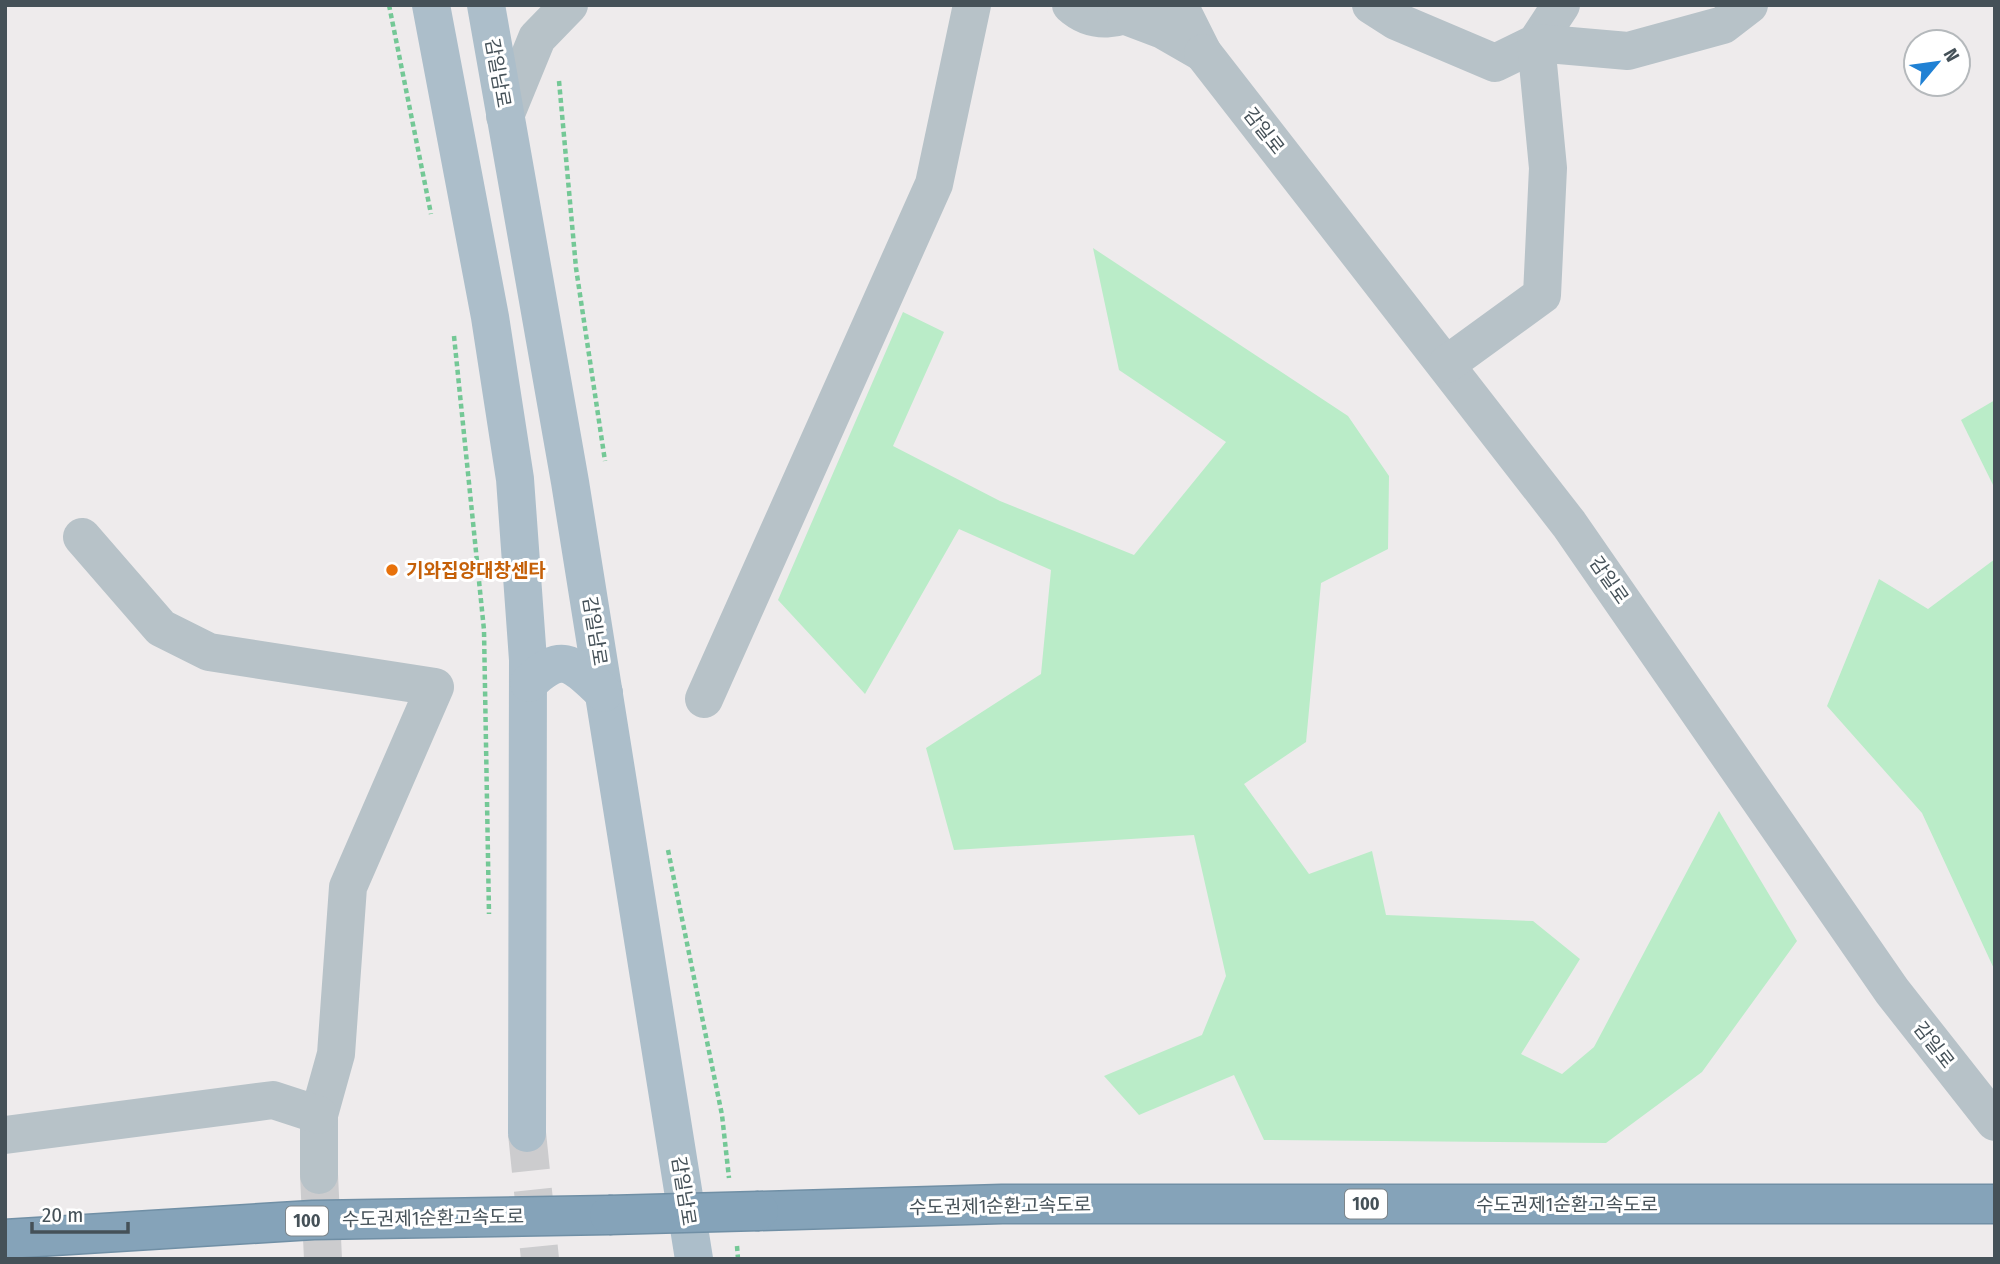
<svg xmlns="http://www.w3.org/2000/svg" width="2000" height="1264" viewBox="0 0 2000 1264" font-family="'Fira Sans Condensed','Noto Sans KR',sans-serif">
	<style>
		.green { fill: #baecc8 }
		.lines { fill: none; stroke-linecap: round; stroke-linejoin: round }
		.minor-tunnel { stroke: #ccccce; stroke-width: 38; stroke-dasharray: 38 19; stroke-linecap: butt }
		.major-tunnel { stroke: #ccccce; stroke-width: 38; stroke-dasharray: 38 19; stroke-linecap: butt }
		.highway-casing { stroke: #708fa5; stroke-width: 41 }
		.path { stroke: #74c896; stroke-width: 4.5; stroke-dasharray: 5 3.5; stroke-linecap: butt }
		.minor { stroke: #b7c2c8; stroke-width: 38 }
		.major { stroke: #acbeca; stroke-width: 38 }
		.highway { stroke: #85a3b9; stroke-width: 38 }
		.highway-bridge-casing { stroke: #708fa5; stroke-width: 41; stroke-linecap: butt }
		.highway-bridge { stroke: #85a3b9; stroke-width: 38 }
		.food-dot { fill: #e8710a; stroke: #fff; stroke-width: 2.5 }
		.labels { text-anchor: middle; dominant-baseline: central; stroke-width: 6; stroke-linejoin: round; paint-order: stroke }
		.shield { fill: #fff; stroke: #7d858a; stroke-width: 2 }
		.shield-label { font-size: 18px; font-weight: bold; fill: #455158 }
		.street-label { font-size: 19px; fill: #455158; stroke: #fff }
		.food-label { font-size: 19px; font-weight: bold; fill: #c56008; stroke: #fff; text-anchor: start }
	</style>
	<rect width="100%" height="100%" fill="#eeebec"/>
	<!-- green -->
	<g class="green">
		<polygon points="1093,248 1348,416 1389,476 1388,549 1321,583 1306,742 1244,784 1309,874 1372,851 1386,915 1533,921 1580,959 1521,1054 1562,1074 1594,1047 1719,811 1797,941 1702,1072 1606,1143 1264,1140 1234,1075 1139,1115 1104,1076 1202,1035 1226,976 1194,835 954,850 926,748 1041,674 1051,570 959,529 865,694 778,600 903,312 944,332 893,446 1000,501 1134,555 1226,442 1119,370"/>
		<polygon points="1995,400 1995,489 1961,420"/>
		<polygon points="1995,559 1995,971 1922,813 1827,706 1879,579 1928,609"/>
	</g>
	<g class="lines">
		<!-- minor-tunnel -->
		<polyline class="minor-tunnel" points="319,1175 323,1259"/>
		<!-- major-tunnel -->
		<polyline class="major-tunnel" points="527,1133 540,1259"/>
		<!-- highway casing -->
		<g class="highway-casing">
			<g id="highway">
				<polyline points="759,1211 1002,1204 1995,1204"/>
				<polyline points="5,1239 313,1220 609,1215"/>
			</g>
		</g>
		<!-- path -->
		<g class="path">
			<polyline points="389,5 431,214"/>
			<polyline points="559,81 576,268 605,461"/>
			<polyline points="454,336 484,630 489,914"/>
			<polyline points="668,850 722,1115 729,1178"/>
			<polyline points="737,1246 738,1259"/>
		</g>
		<!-- minor -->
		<g class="minor">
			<path d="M1071,5C1093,25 1121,21 1144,5"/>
			<polyline points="1371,5 1396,21 1495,63 1536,43 1561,5"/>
			<polyline points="1126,16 1163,30 1203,53 1179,5"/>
			<polyline points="1203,53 1569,524 1892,991 1995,1122"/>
			<polyline points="505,116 537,38 569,5"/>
			<polyline points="1447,364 1542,295 1548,168 1536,43 1628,51 1723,25 1749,5"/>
			<polyline points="82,537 161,628 209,652 435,687 348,887 336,1054 319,1115 319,1175"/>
			<polyline points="704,699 934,184 972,5"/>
			<polyline points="5,1135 273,1100 319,1115"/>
		</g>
		<!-- major -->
		<g class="major">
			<polyline points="431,5 490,317 515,479 528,660 527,1133"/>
			<polyline points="486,5 570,482 694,1259"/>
			<path d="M529,683C563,649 574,665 604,693"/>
		</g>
		<!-- highway -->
		<use href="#highway" class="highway"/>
		<!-- highway-bridge casing -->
		<g class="highway-bridge-casing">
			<polyline id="highway-bridge" points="609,1215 759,1211"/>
		</g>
		<!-- highway-bridge -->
		<use href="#highway-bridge" class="highway-bridge"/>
	</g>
	<!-- markers -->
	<circle class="food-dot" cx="392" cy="570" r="7"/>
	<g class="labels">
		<!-- shield labels -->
		<g class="shield">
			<rect x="1345" y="1189.5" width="42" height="29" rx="5"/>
			<rect x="286" y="1206.5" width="42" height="29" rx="5"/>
		</g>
		<g class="shield-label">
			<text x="1366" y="1204">100</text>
			<text x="307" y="1221">100</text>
		</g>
		<!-- street labels -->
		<g class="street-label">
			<text transform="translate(498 73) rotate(80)">감일남로</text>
			<text transform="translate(1264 131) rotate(52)">감일로</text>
			<text transform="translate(1609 580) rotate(55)">감일로</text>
			<text transform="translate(595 631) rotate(81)">감일남로</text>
			<text transform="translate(1934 1045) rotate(52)">감일로</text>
			<text transform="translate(684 1191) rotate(81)">감일남로</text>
			<text x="1567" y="1204">수도권제1순환고속도로</text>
			<text transform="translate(1000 1206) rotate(-1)">수도권제1순환고속도로</text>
			<text transform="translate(433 1218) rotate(-1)">수도권제1순환고속도로</text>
		</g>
		<!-- food labels -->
		<g class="food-label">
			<text x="406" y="570">기와집양대창센타</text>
		</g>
	</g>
	<!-- border -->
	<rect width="2000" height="1264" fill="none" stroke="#455158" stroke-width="14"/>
	<!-- north arrow -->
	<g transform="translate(1937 63) rotate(61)"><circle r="33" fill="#ffffff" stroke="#b5b9bc" stroke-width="2"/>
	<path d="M0-5L12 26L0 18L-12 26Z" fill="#2081d4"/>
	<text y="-10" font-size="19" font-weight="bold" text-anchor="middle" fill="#455158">N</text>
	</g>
	<!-- scale -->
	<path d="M32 1222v10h96v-10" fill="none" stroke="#455158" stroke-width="3.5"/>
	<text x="42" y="1222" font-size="21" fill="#455158" stroke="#ffffff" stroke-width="5" paint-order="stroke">20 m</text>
</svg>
